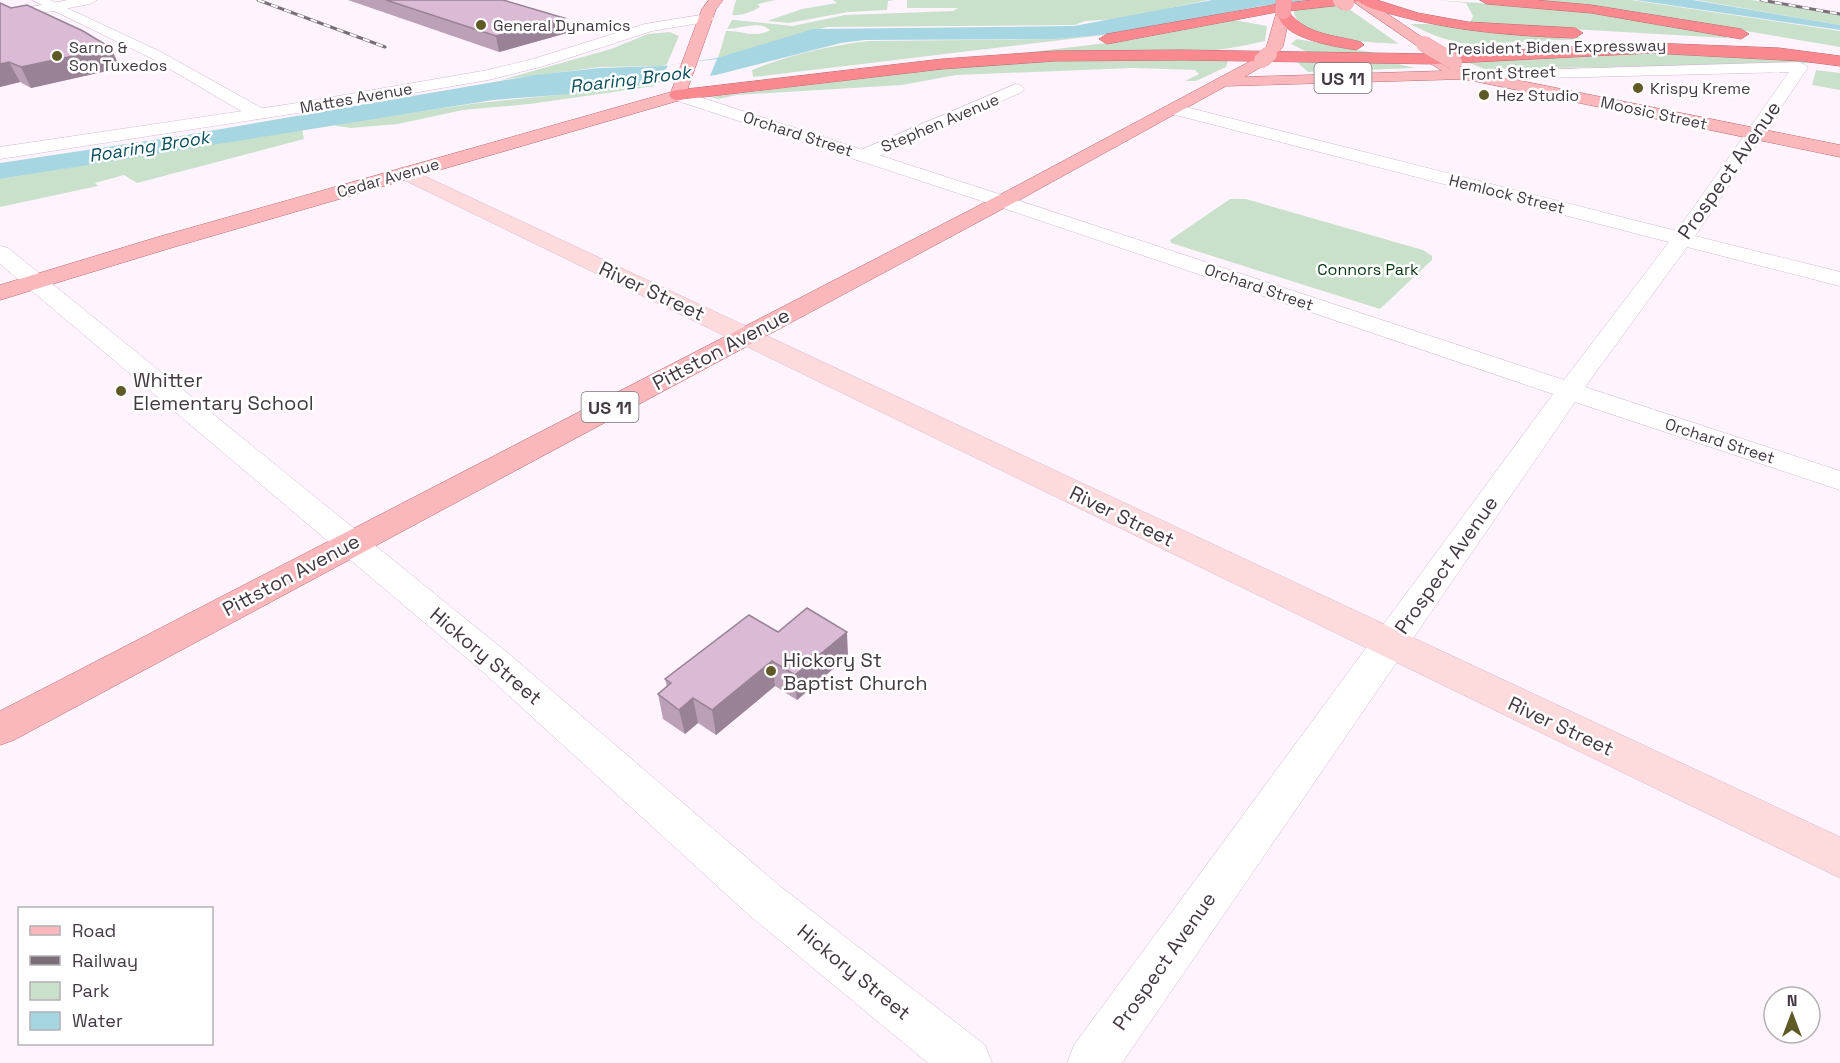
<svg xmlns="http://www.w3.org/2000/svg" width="1840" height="1063" viewBox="0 0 1840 1063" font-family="'Space Grotesk',sans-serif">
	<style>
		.green { fill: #c9e1cb }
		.water { fill: #a6d6e1 }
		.pier { fill: #fff4fe }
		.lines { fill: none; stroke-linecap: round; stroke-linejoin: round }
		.minor-casing { stroke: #d3b8d3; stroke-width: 1 }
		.tertiary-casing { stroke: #d3b8d3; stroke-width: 1 }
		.secondary-casing { stroke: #d3b8d3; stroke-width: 1 }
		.primary-casing { stroke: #ba6c74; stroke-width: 1 }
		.motorway-casing { stroke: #ba6c74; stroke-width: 1 }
		.minor { fill: #fff; fill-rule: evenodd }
		.tertiary { fill: #fff; fill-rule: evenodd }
		.secondary { fill: #fddbdd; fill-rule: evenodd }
		.primary { fill: #fbb8bc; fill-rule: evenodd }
		.motorway { fill: #f9888f; fill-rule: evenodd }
		.rail-casing { stroke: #7a6f79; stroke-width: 3 }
		.rail { stroke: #fff; stroke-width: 2; stroke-dasharray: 7; stroke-linecap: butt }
		.primary-bridge-casing { stroke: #ba6c74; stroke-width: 16; stroke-linecap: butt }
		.trunk-bridge-casing { stroke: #ba6c74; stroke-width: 16; stroke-linecap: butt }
		.primary-bridge { stroke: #fbb8bc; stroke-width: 16 }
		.trunk-bridge { stroke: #faa0a6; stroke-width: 16 }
		.wall { fill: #bba0b7 }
		.shaded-wall { fill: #998295 }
		.building { fill: #dabad5; stroke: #998295; stroke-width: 1.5 }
		.poi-dot { fill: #5e5925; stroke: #fff; stroke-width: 2 }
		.labels { text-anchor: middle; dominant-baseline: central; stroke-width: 5; stroke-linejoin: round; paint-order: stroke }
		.far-poi-label { font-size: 16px; fill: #443943; stroke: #fff; text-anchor: start }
		.far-street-label { font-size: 16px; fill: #443943; stroke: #fff }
		.far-park-label { font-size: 16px; fill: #043610; stroke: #fff }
		.shield { fill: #fff; stroke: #7c747b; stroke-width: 1.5 }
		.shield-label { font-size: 18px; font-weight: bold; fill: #443943 }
		.far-water-label { font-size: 18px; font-style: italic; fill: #094e5b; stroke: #fff }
		.street-label { font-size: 20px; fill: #443943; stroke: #fff }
		.poi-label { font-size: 20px; fill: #443943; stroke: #fff; text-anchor: start }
	</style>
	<rect width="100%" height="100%" fill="#fff4fe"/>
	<!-- green -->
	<g class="green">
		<path d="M736,0H776L758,4L760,7C751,12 742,16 732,15Z"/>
		<polygon points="833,0 894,0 888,1 887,10 848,12 789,23 767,21 802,9 837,3"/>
		<path d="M907,0H1208L1117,19L1085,21L1075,25L827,27L718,58L726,31C741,30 756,39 770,30C759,20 740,29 727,29L732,20H735L792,26L845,15L953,11L958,8H907Z"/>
		<polygon points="1435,0 1566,9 1729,35 1726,38 1470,23 1473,16 1466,3"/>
		<polygon points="1523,0 1631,0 1840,31 1840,47 1603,7"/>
		<polygon points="1696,0 1752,0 1840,15 1840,25"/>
		<path d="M1342,4L1399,44C1373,42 1307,42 1294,14V10Z"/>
		<path d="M1234,20L1267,26L1265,41C1184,61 1096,54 1013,54L1132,40Z"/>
		<path d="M1410,24H1428L1492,33L1577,36L1583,39L1468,44C1447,41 1429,34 1410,24Z"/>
		<polygon points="670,32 679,36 667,64 663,66 600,67 501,80 611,49 648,34"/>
		<path d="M1120,33L753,77L752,70C789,55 829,46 868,41L1055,39Z"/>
		<polygon points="1297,39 1381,54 1311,54 1291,44"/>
		<polygon points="1624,52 1788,59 1815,63 1495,69 1484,69 1467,62"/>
		<polygon points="1100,59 1228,60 1226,67 1196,81 1185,81 1199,74 1195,70 1133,68 956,75 902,85 736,95 718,99 710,97 965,66"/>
		<polygon points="1296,61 1394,63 1415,68 1308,72"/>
		<polygon points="1816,70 1840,73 1840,90 1812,85"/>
		<polygon points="653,85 655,86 530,104 463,110 398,124 351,128 336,126 337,124 478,103"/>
		<polygon points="302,129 304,139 137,183 124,175 95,183 98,186 0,207 0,179"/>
		<polygon points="1230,199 1246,199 1423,250 1432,256 1432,260 1380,309 1171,243 1170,240"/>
	</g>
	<!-- water -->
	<g class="water">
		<polygon points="1212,0 1307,0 1261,6 1124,33 1055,39 865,40 841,43 716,75 584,93 493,100 0,179 0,163 180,136 535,75 599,68 663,66 717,58 813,29 1074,26"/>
		<polygon points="1635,0 1693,0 1840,25 1840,30"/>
	</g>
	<!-- pier -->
	<polygon class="pier" points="717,59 709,78 658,85 668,65"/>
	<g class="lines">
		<!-- minor casing -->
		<g class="minor-casing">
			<g id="minor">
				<polygon points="32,0 50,0 161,52 265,110 268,114 265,118 253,118 151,58"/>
				<polygon points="1800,62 1808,67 1695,236 1840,272 1840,286 1687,247 1585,387 1840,471 1840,490 1575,402 1122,1063 1067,1063 1074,1045 1553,394 994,205 991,201 994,197 1008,197 1564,380 1669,242 1168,113 1166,109 1168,105 1174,104 1677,231 1789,72 1467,80 1459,75 1461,72"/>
				<polygon points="1016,84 1022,86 1024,89 1022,92 870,160 856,160 854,156 856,152"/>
				<polygon points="0,246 8,248 509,654 781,887 985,1045 992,1063 928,1063 749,915 483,672 0,264"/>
			</g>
		</g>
		<!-- tertiary casing -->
		<g class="tertiary-casing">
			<g id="tertiary">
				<polygon points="68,0 97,0 90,4 0,21 0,13"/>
				<polygon points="707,14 712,15 714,18 712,21 652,31 544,66 488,80 304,112 0,159 0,147 304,102 488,70 533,59 645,24"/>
				<polygon points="678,90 1008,197 1012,201 1008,205 1001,207 994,205 672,99 669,95 672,91"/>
			</g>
		</g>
		<!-- secondary casing -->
		<g class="secondary-casing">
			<polygon id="secondary" points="405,167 1840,837 1840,878 398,177 395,173 398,169"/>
		</g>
		<!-- primary casing -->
		<g class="primary-casing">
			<g id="primary">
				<polygon points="709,0 723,0 716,9 684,99 174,247 0,300 0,285 158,237 671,92 702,9"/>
				<polygon points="1351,0 1367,0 1432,44 1424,49 1419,47"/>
				<polygon points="1283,10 1290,14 1283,46 1275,57 1269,59 1268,63 1244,77 1442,71 1430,63 1438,58 1472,71 1840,145 1840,157 1464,79 1226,86 1021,199 14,740 0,745 0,711 1007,191 1262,55 1267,45 1276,14"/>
			</g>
		</g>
		<!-- motorway casing -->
		<g class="motorway-casing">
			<g id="motorway">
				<path d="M1313,0H1377L1418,13L1468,22L1575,28L1583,33L1575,38C1513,36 1452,31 1391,14C1381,11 1366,8 1358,1L1351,4L1288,11C1306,35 1334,35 1361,42L1364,45L1356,50C1333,46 1281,39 1277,12L1107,44L1099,39L1107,34L1278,4Z"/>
				<polygon points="1480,0 1535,0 1591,5 1741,29 1749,34 1741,39 1591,13 1487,4"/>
				<polygon points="1651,43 1779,48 1840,56 1840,66 1801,61 1651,53 1435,64 1182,60 1055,61 942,69 678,100 672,99 669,95 672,91 678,90 942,59 1055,51 1182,50 1435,54"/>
			</g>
		</g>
		<!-- minor -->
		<use href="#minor" class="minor"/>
		<!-- tertiary -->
		<use href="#tertiary" class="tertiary"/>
		<!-- secondary -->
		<use href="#secondary" class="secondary"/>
		<!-- primary -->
		<use href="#primary" class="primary"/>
		<!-- motorway -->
		<use href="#motorway" class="motorway"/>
		<!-- rail casing -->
		<g class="rail-casing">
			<g id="rail">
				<polyline points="258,0 385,47"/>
				<polyline points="1761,0 1840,14"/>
			</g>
		</g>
		<!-- rail -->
		<use href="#rail" class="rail"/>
		<!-- primary-bridge casing -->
		<g class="primary-bridge-casing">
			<g id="primary-bridge">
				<polyline points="1341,0 1346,3"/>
				<polyline points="1424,44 1454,62"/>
				<polyline points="1262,60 1269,54"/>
			</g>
		</g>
		<!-- trunk-bridge casing -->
		<g class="trunk-bridge-casing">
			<polyline id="trunk-bridge" points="1283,11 1284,0"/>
		</g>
		<!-- primary-bridge -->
		<use href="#primary-bridge" class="primary-bridge"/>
		<!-- trunk-bridge -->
		<use href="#trunk-bridge" class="trunk-bridge"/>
	</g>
	<!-- wall -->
	<g class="wall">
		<polygon points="348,0 503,0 567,33 499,52"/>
		<polygon points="11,8 111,48 120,68 31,88 20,82 0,87"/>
		<polygon points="778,632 848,656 797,700 775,686 716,735 698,723 685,734 663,719 658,694 667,687 665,679"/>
	</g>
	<!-- shaded-wall -->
	<g class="shaded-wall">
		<polygon points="564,18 567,33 499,52 496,36"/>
		<polygon points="111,48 120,68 31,88 21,67"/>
		<polygon points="9,62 20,82 0,87 0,64"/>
		<polygon points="847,632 848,656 797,700 795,675"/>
		<polygon points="772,661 775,686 716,735 712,710"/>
		<polygon points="693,698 698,723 685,734 679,710"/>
	</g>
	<!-- building -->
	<g class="building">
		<polygon points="386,0 503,0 564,18 496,36"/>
		<polygon points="0,3 11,8 27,5 83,31 111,48 21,67 9,62 0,64"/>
		<polygon points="807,608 847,632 795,675 772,661 712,710 693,698 679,710 658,694 671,683 665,679 749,615 778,632"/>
	</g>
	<!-- markers -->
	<g class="poi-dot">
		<circle cx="481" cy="25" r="6"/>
		<circle cx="57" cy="56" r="6"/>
		<circle cx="1638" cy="88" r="6"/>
		<circle cx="1484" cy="95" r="6"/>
		<circle cx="121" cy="391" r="6"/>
		<circle cx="771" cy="671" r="6"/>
	</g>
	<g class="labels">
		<!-- far-poi labels -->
		<g class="far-poi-label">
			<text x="493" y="25">General Dynamics</text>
			<text x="69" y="47">Sarno &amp;<tspan x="69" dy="18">Son Tuxedos</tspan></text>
			<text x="1650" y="88">Krispy Kreme</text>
			<text x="1496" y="95">Hez Studio</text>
		</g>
		<!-- far-street labels -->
		<g class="far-street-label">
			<text transform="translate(1557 47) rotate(-1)">President Biden Expressway</text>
			<text transform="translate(1509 73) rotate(-2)">Front Street</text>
			<text transform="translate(356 98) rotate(-10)">Mattes Avenue</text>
			<text transform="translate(1654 113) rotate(12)">Moosic Street</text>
			<text transform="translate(940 123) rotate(-23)">Stephen Avenue</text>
			<text transform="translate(798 134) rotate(18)">Orchard Street</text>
			<text transform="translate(388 178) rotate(-16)">Cedar Avenue</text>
			<text transform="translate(1507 194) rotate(14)">Hemlock Street</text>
			<text transform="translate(1259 287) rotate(19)">Orchard Street</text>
			<text transform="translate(1720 441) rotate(18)">Orchard Street</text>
		</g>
		<!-- far-park labels -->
		<g class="far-park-label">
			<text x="1368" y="269">Connors Park</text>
		</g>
		<!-- shield labels -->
		<g class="shield">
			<rect x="1314.5" y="63" width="57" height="30" rx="4.5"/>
			<rect x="581.5" y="392" width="57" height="30" rx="4.5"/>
		</g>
		<g class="shield-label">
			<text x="1343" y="78">US 11</text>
			<text x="610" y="407">US 11</text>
		</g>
		<!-- far-water labels -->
		<g class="far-water-label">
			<text transform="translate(630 79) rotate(-7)">Roaring Brook</text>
			<text transform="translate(149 146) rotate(-9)">Roaring Brook</text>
		</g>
		<!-- street labels -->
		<g class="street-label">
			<text transform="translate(1729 170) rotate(-55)">Prospect Avenue</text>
			<text transform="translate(652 291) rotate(25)">River Street</text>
			<text transform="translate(721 349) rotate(-28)">Pittston Avenue</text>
			<text transform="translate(1122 516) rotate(26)">River Street</text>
			<text transform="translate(1446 565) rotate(-55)">Prospect Avenue</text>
			<text transform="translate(291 575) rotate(-28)">Pittston Avenue</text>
			<text transform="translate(486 656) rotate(40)">Hickory Street</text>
			<text transform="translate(1561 726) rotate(25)">River Street</text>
			<text transform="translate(1164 961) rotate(-55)">Prospect Avenue</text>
			<text transform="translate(854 972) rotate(39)">Hickory Street</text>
		</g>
		<!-- poi labels -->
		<g class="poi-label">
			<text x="133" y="380">Whitter<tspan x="133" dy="23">Elementary School</tspan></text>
			<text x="783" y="660">Hickory St<tspan x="783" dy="23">Baptist Church</tspan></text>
		</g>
	</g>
	<!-- legend -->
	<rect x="18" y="907" width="195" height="138" fill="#ffffff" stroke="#b4b0b4" stroke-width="1.5"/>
	<rect x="30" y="926" width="30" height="9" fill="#fbb8bc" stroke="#b4b0b4" stroke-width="1.5"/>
	<text x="72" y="937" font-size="18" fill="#443943">Road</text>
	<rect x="30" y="956" width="30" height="9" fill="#7a6f79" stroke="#b4b0b4" stroke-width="1.5"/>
	<text x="72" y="967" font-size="18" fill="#443943">Railway</text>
	<rect x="30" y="982" width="30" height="18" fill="#c9e1cb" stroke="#b4b0b4" stroke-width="1.5"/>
	<text x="72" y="997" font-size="18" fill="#443943">Park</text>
	<rect x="30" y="1012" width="30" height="18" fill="#a6d6e1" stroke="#b4b0b4" stroke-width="1.5"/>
	<text x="72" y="1027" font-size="18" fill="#443943">Water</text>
	<!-- north arrow -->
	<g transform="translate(1792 1015)"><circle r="28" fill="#ffffff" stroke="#b4b0b4" stroke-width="1.5"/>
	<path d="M0-4.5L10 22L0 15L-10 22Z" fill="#5e5925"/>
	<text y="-9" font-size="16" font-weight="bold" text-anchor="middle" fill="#443943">N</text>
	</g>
</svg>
